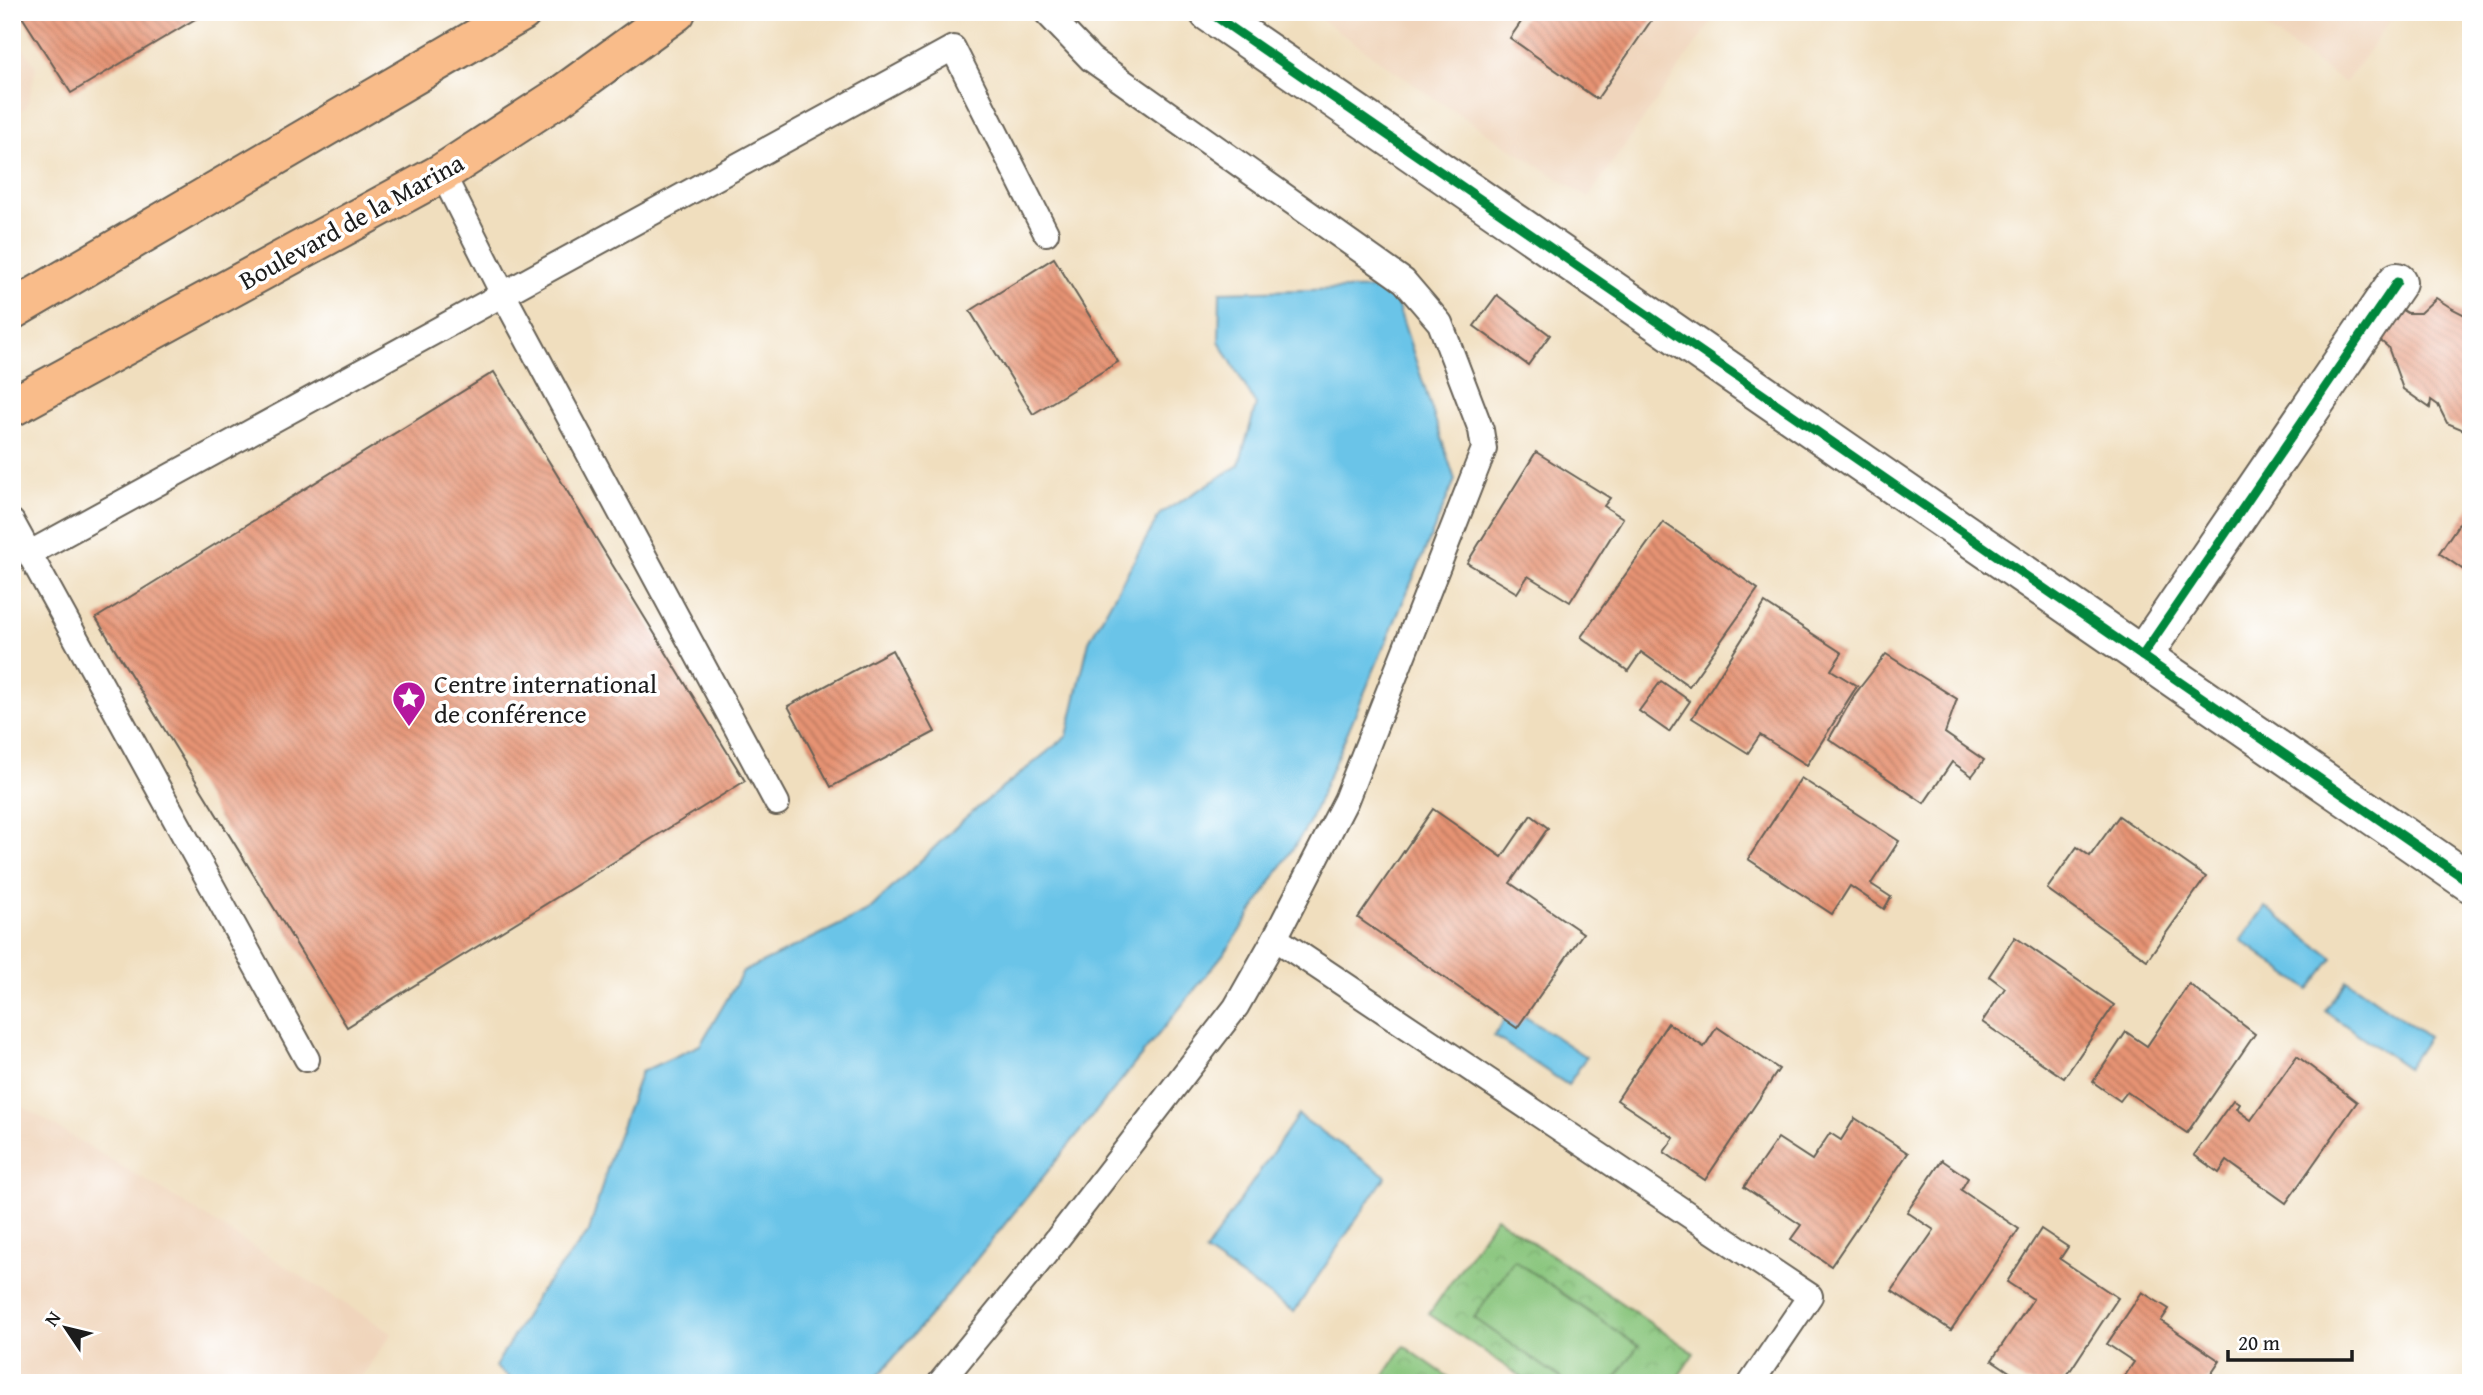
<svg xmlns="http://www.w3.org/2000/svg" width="2483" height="1395" viewBox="0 0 2483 1395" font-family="'Gentium Book Plus',serif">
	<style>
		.built { fill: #f0d5bc }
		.park { fill: url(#park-crowns); stroke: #52704c; stroke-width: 2 }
		.pitch { fill: #88c57b; stroke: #52704c; stroke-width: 2 }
		.water { fill: #6ac4e8; stroke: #437082; stroke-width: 2 }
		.building { fill: url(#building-back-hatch) }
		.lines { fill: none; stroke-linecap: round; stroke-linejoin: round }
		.service-casing { stroke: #666055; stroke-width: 28 }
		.minor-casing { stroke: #666055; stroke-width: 42 }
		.primary-casing { stroke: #666055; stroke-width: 42 }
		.service { stroke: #fff; stroke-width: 24 }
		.minor { stroke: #fff; stroke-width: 38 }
		.primary { stroke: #f9bc8a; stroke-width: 38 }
		.cycleway-casing { stroke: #fff; stroke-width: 13 }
		.cycleway { stroke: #00873e; stroke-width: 9 }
		.labels { text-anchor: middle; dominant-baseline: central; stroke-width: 7; stroke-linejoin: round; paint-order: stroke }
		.street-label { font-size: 26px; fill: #1c1c1c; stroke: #fff }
		.poi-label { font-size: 26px; fill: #1c1c1c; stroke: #fff; text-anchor: start }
	</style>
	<defs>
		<pattern id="park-crowns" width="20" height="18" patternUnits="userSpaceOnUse" patternTransform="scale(1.75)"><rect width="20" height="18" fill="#88c57b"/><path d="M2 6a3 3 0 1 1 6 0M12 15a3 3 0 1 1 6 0" fill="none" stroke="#75a96a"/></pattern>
		<pattern id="building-back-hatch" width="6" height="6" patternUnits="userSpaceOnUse" patternTransform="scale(1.75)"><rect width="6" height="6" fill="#e69373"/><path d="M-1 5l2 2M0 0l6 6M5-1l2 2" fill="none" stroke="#ba775e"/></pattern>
	</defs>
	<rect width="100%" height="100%" fill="#fff"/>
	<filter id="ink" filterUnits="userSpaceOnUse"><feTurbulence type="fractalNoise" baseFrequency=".0143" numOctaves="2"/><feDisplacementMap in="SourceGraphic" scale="14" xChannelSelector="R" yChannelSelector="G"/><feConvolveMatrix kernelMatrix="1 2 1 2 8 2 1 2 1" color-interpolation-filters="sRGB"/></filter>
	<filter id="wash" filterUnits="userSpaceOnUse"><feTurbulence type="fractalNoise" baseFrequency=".00686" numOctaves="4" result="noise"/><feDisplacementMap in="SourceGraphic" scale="28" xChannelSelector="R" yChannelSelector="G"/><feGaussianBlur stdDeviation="1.57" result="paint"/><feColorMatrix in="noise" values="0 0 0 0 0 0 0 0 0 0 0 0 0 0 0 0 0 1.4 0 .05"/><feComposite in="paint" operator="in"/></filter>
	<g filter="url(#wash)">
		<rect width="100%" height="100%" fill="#f0debe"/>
		<!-- built -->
		<g class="built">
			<polygon points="1311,12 1718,12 1588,198 1435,99"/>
			<polygon points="2243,12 2396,12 2345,83"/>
			<polygon points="12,31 36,66 27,107 12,115"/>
			<polygon points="12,1100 185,1204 392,1333 357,1383 12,1383"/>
		</g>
		<!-- park -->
		<g class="park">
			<polygon points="1496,1217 1694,1353 1674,1383 1530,1383 1429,1314"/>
			<polygon points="1404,1346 1457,1383 1379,1383"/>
		</g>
		<!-- pitch -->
		<polygon class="pitch" points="1514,1260 1638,1346 1612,1383 1568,1383 1474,1318"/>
		<!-- water -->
		<g class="water">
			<polygon points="1392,288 1455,480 1308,825 1230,946 941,1303 872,1383 517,1383 495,1367 538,1294 589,1232 612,1151 641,1072 700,1045 743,972 868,911 965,818 1067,736 1089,641 1160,514 1239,465 1256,405 1219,341 1220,292"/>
			<polygon points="2265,907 2333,958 2309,990 2241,940"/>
			<polygon points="2347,980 2428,1037 2407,1068 2325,1011"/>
			<polygon points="1512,1008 1586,1057 1568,1085 1494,1036"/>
			<polygon points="1298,1115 1386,1176 1294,1312 1205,1252"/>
		</g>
		<g id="blocks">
			<!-- building -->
			<g class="building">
				<polygon points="19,12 207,12 71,93"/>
				<polygon points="1528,12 1657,12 1597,99 1510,38"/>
				<polygon points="1054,258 1118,362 1033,414 970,311"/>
				<polygon points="1497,295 1550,335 1528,365 1474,326"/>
				<polygon points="2436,298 2453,309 2471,318 2471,433 2447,423 2438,405 2431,400 2430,408 2403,389 2388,347 2369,331 2390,303 2407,313 2420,313"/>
				<polygon points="494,372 745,781 347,1027 96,618"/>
				<polygon points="1536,452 1610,498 1604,506 1623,518 1570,602 1528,576 1517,593 1467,563"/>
				<polygon points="2471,506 2471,575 2439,553"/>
				<polygon points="1663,522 1758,589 1689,686 1641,652 1628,671 1581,637"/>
				<polygon points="1765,603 1842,653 1831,670 1857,686 1807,765 1760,735 1748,753 1692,718"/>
				<polygon points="892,650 935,732 831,787 788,706"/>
				<polygon points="1886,654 1957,699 1945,733 1984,760 1972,776 1952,762 1924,803 1829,739 1855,694"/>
				<polygon points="1661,681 1690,701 1669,732 1639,711"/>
				<polygon points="1801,778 1899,841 1871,884 1891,897 1884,909 1850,886 1832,914 1748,859"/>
				<polygon points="1433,809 1502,857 1531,815 1548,828 1510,883 1583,933 1517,1028 1358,918"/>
				<polygon points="2119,816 2206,877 2147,960 2047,889 2077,847 2090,856"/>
				<polygon points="2015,937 2114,1005 2064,1078 1982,1022 2005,988 1989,976"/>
				<polygon points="2189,984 2255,1034 2187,1133 2127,1092 2120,1101 2093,1082 2126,1032 2147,1046"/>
				<polygon points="1668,1023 1704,1047 1717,1027 1779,1069 1705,1180 1664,1152 1674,1138 1617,1100"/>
				<polygon points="2297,1056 2357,1102 2286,1203 2227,1161 2219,1173 2194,1155 2233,1100 2239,1104 2236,1109 2251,1120"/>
				<polygon points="1855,1118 1908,1153 1831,1266 1791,1239 1801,1225 1744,1187 1778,1138 1812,1160 1830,1133 1841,1140"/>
				<polygon points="1942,1160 1968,1178 1961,1190 2019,1229 1951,1330 1892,1291 1934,1230 1907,1212"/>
				<polygon points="2041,1229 2068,1247 2060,1259 2118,1298 2062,1383 2026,1383 1992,1360 2033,1299 2007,1282"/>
				<polygon points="2142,1292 2169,1309 2161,1321 2220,1361 2205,1383 2120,1383 2134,1362 2107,1344"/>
			</g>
		</g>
	</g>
	<g filter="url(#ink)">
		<use href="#blocks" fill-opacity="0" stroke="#666055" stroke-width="2"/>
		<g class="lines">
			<!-- service casing -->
			<g class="service-casing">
				<g id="service">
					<polyline points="442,173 503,294 777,803"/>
					<polyline points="12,522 307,1059"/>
					<polyline points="30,553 953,48 1046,233"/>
					<polyline points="1275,938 1810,1296 1751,1383"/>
					<polyline points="940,1383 1054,1243 1236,1007 1275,938 1346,800 1484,449 1481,430 1440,323 1404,281 1091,59 1046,12"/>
				</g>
			</g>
			<!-- minor casing -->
			<g class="minor-casing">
				<g id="minor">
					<polyline points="1209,12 2471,883"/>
					<polyline points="2142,656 2397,282"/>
				</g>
			</g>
			<!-- primary casing -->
			<g class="primary-casing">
				<g id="primary">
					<polyline points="12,310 522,12"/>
					<polyline points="12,407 442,173 559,97 676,12"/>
				</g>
			</g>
			<!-- service -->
			<use href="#service" class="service"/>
			<!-- minor -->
			<use href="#minor" class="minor"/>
			<!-- primary -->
			<use href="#primary" class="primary"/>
			<!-- cycleway casing -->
			<g class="cycleway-casing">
				<g id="cycleway">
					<polyline points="1209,12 2471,883"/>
					<polyline points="2142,656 2397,282"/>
				</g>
			</g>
			<!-- cycleway -->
			<use href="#cycleway" class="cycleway"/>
		</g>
	</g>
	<!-- icons -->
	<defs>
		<g id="sight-pin" transform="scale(1.75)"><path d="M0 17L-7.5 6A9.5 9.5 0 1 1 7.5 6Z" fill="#b5179e" stroke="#fff"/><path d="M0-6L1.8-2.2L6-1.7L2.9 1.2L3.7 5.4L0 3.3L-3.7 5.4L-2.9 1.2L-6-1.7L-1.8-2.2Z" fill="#fff"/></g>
	</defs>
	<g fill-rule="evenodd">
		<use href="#sight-pin" x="409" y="698"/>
	</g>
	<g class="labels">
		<!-- street labels -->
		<g class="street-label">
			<text transform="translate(351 221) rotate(-29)">Boulevard de la Marina</text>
		</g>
		<!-- poi labels -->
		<g class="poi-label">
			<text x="434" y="683">Centre international<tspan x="434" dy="30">de conférence</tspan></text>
		</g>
	</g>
	<!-- margin -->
	<rect width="2483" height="1395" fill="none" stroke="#fff" stroke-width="42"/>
	<!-- north arrow -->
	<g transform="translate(66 1328) rotate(305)" stroke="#ffffff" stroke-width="5" paint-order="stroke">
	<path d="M0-5L12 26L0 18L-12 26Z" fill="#1c1c1c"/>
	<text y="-10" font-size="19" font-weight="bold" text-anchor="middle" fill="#1c1c1c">N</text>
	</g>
	<!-- scale -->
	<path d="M2228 1350v10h124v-10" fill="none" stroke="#1c1c1c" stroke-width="3.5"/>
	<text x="2238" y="1350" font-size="21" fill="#1c1c1c" stroke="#ffffff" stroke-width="5" paint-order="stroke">20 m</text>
</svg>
